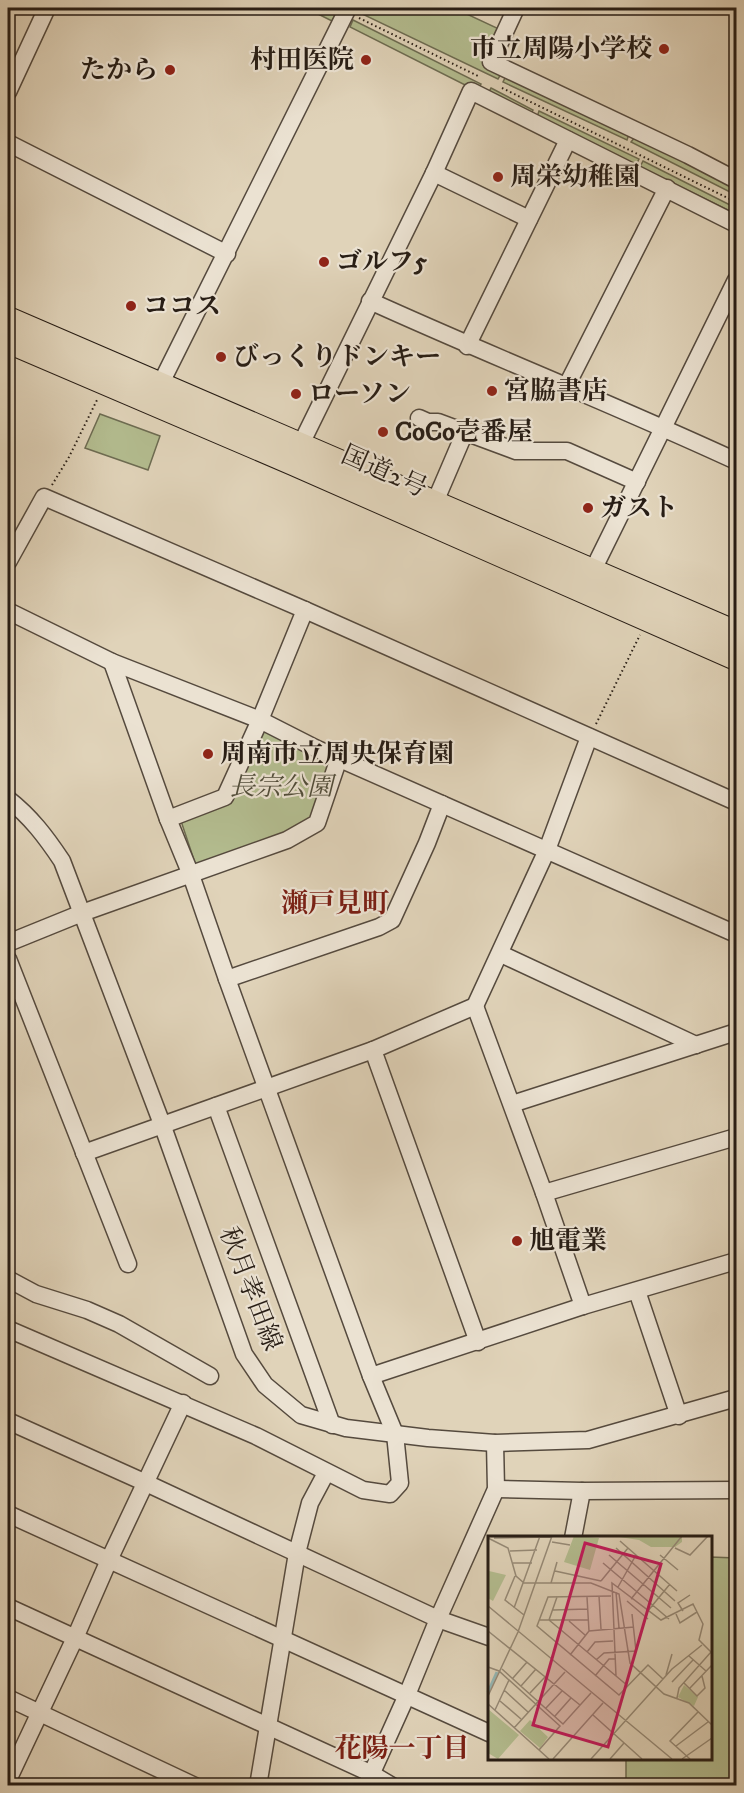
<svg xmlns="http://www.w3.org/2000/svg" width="744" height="1793" viewBox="0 0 744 1793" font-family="'IM FELL DW Pica','Noto Serif JP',serif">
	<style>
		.green { fill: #b3bc8f; stroke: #6d6c52; stroke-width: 1.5 }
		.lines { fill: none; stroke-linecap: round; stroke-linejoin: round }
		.minor-casing { stroke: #554a3e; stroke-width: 19 }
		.highway-casing { stroke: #271d15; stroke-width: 26 }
		.path { stroke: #271d15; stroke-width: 2; stroke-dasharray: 1.5 3; stroke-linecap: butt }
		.minor { stroke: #ebe2d2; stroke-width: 16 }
		.highway { stroke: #e0d3b9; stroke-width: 24 }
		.poi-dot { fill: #8f2418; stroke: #ebe2d2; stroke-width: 2 }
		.labels { text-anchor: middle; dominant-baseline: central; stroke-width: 4.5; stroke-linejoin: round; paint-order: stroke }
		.poi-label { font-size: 26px; font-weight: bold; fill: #271d15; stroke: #ebe2d2; text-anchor: start }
		.street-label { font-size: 26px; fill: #271d15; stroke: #ebe2d2 }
		.park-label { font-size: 26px; font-style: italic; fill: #514d3a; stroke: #ebe2d2 }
		.neighbourhood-label { font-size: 27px; font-weight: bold; fill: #7a1f14; stroke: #ebe2d2 }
		.inset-river { fill: none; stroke: #94b7b4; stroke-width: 3 }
		.inset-road { fill: none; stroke: #968a77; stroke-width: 1.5 }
		.view { fill: #c2185b; fill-opacity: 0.15; stroke: #c2185b; stroke-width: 3 }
		.inset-edge { fill: none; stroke: #271d15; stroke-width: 3 }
	</style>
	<rect width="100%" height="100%" fill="#e0d3b9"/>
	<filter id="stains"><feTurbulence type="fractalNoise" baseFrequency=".00333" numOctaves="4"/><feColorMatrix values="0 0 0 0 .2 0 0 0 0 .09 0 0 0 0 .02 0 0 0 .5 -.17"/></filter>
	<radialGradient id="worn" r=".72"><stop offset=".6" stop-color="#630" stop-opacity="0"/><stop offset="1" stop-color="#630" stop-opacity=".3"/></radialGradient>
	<!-- green -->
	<g class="green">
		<polygon points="306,8 326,8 337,13 332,21"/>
		<polygon points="360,8 454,8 499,29 483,65 501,74 498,79 358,12"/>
		<polygon points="353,20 481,84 477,91 350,27"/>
		<polygon points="506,76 629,134 627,140 503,82"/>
		<polygon points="491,88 533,110 531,114 488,94"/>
		<polygon points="539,111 639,159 636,165 537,117"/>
		<polygon points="635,137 736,187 736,195 631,142"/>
		<polygon points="643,161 736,208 736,214 640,167"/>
		<polygon points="100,414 160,436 148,470 85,448"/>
		<polygon points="263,729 332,765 313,819 293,831 196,866 181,821 226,805"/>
		<polygon points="710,1557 736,1558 736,1785 626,1785 626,1759 710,1758"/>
	</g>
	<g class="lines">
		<!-- minor casing -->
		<g class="minor-casing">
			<g id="minor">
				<polyline points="516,8 491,62 688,155 736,180"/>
				<polyline points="8,92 47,8"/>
				<polyline points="8,143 227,254"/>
				<polyline points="434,173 529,219"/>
				<path d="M370,301C491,356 615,405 736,461"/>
				<polyline points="467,346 568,140"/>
				<polyline points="160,385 348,8"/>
				<polyline points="566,387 667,188"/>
				<polyline points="419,418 428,422 438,422 516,451 567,451 637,482"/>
				<polyline points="301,444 434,173 471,91 736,224"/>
				<polyline points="435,502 465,432"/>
				<polyline points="8,562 44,497 305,610 736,802"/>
				<polyline points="593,570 736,280"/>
				<polyline points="8,611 112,662 260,720 315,748 736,934"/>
				<path d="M8,799C31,817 46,837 62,861L162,1124L244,1354L265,1385L301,1415L346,1428L428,1438L495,1443L588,1440L736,1398"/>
				<polyline points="168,819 225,797 260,720 305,610"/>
				<polyline points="8,943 82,913 287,840 317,823 339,758"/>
				<polyline points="501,954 696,1045"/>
				<polyline points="8,959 128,1264"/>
				<polyline points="227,979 379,927 392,920 427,843 442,804"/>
				<polyline points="475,1006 544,1193 583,1306"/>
				<polyline points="373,1050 478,1342"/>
				<polyline points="512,1104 736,1032"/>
				<polyline points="216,1106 332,1425"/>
				<polyline points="84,1153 373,1050 475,1006 547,850 589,737"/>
				<polyline points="544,1193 736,1137"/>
				<polyline points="8,1279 36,1294 87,1310 119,1324 210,1376"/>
				<polyline points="637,1291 679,1416"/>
				<polyline points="8,1329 256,1436 363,1490 390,1494 400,1483 395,1434 371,1376 227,979 191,875 168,819 112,662"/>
				<polyline points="371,1376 583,1306 736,1261"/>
				<polyline points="8,1421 146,1483 438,1619 489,1637"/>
				<polyline points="496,1489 582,1491 736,1490"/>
				<polyline points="8,1514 489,1733"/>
				<polyline points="573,1538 582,1491"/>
				<polyline points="8,1607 370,1773 392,1786"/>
				<polyline points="8,1698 195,1786"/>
				<polyline points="8,1780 75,1638 109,1560 183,1403"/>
				<polyline points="258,1786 297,1553 310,1503 326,1473"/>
				<polyline points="366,1786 407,1695 438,1619 496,1489 495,1443"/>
			</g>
		</g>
		<!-- highway casing -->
		<g class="highway-casing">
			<g id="highway">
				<polyline points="8,319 736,633"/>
				<polyline points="8,341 293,463 736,658"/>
			</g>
		</g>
		<!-- path -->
		<g class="path">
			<polyline points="359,18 478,76"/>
			<polyline points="502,88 736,202"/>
			<polyline points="52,485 69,457 97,400"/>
			<polyline points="596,724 640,635"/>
		</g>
		<!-- minor -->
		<use href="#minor" class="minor"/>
		<!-- highway -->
		<use href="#highway" class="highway"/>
	</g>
	<!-- markers -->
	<g class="poi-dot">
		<circle cx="664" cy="49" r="6"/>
		<circle cx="366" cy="60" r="6"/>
		<circle cx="170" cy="70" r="6"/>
		<circle cx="498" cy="177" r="6"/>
		<circle cx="324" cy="262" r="6"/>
		<circle cx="131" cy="306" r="6"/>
		<circle cx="221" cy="357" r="6"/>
		<circle cx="492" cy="391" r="6"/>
		<circle cx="296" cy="394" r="6"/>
		<circle cx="383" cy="432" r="6"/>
		<circle cx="588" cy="508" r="6"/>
		<circle cx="208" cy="754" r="6"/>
		<circle cx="517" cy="1241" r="6"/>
	</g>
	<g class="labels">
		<!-- poi labels -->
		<g class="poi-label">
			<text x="652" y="49" text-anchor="end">市立周陽小学校</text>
			<text x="354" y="60" text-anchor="end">村田医院</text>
			<text x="158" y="70" text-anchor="end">たから</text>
			<text x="510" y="177">周栄幼稚園</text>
			<text x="336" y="262">ゴルフ5</text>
			<text x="143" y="306">ココス</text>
			<text x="233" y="357">びっくりドンキー</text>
			<text x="504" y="391">宮脇書店</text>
			<text x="308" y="394">ローソン</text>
			<text x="395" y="432">CoCo壱番屋</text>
			<text x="600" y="508">ガスト</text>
			<text x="220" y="754">周南市立周央保育園</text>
			<text x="529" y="1241">旭電業</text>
		</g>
		<!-- street labels -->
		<g class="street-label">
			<text transform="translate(384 472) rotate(24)">国道2号</text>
			<text transform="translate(250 1289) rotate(69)">秋月孝田線</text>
		</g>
		<!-- park labels -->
		<g class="park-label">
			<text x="281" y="787">長宗公園</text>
		</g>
		<!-- neighbourhood labels -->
		<g class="neighbourhood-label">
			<text x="335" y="904">瀬戸見町</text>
			<text x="402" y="1749">花陽一丁目</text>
		</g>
	</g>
	<!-- overview -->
	<g transform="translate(488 1536)">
		<rect width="224" height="224" fill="#e0d3b9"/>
		<path d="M86,0L111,2L102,34L76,26ZM125,0H194V6L187,11H163L151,4ZM1,35L18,39L5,65L0,62ZM196,149L210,161L206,170L190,161ZM0,173L31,199L10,223L0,217ZM42,184L60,201L52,212L32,195Z" fill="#b3bc8f"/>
		<path class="inset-river" d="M0,156L9,136"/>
		<path class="inset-road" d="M0,2L20,12L28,40L36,47H103L131,58L142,127L176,158L201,167L224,189M6,2L64,1M132,5L189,55M64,6L82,9M128,12L187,65M187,12L202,19L220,0M22,15L49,14M121,19L183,72M172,19L190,34M25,27H44M115,27L181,83M67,35L113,45M27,40L17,64L36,79M113,45L140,12M63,47L69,26M130,51L148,19M128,56L131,92M111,60L113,93M123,60L60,61L49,90L131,159L160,129L175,143M99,61L101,95M143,63L194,0M139,65L160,83M0,70L184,223M26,72L52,0M65,74L100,73M195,75L190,67L202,59M159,76L182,48M188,78L192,87L209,76M51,84H101M61,84L140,150M61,84L69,61M81,85L97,99M0,95L92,169M99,116L107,106L125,105M82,119L101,95L146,91M201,120L218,135M108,124L116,117L148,115L144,78M0,131L11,135L72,190L51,214M14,133L75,188L103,157M178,139L184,118M107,140L121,123H127M128,140L124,47L173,84L205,68L215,88L211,104L224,117M25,142L39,126M184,146L205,124M196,147L209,160L217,152L214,140M33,150L48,133M202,152L224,129M16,154L40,176M42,157L57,141M0,160L30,96L64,0M189,162L191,152L223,116M12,165L33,183M0,168L61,223M58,172L74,155M7,174L21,144M105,179L154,223M67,180L83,162M26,192L77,136M188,210L220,186M65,223L115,167M103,223L184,133L214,109M122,223L136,207M194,223L224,202M202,223L182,205L210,176"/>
		<path class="view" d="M97,7L173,28L120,211L45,189Z"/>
		<rect width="224" height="224" class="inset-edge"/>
	</g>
	<!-- margin -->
	<rect width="744" height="1793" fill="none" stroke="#e0d3b9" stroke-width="30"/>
	<rect x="9" y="9" width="726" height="1775" fill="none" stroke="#271d15" stroke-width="3"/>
	<rect x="15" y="15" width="714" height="1763" fill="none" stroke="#271d15" stroke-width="1.5"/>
	<rect width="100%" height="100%" filter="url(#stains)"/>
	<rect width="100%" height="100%" fill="url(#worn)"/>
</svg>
